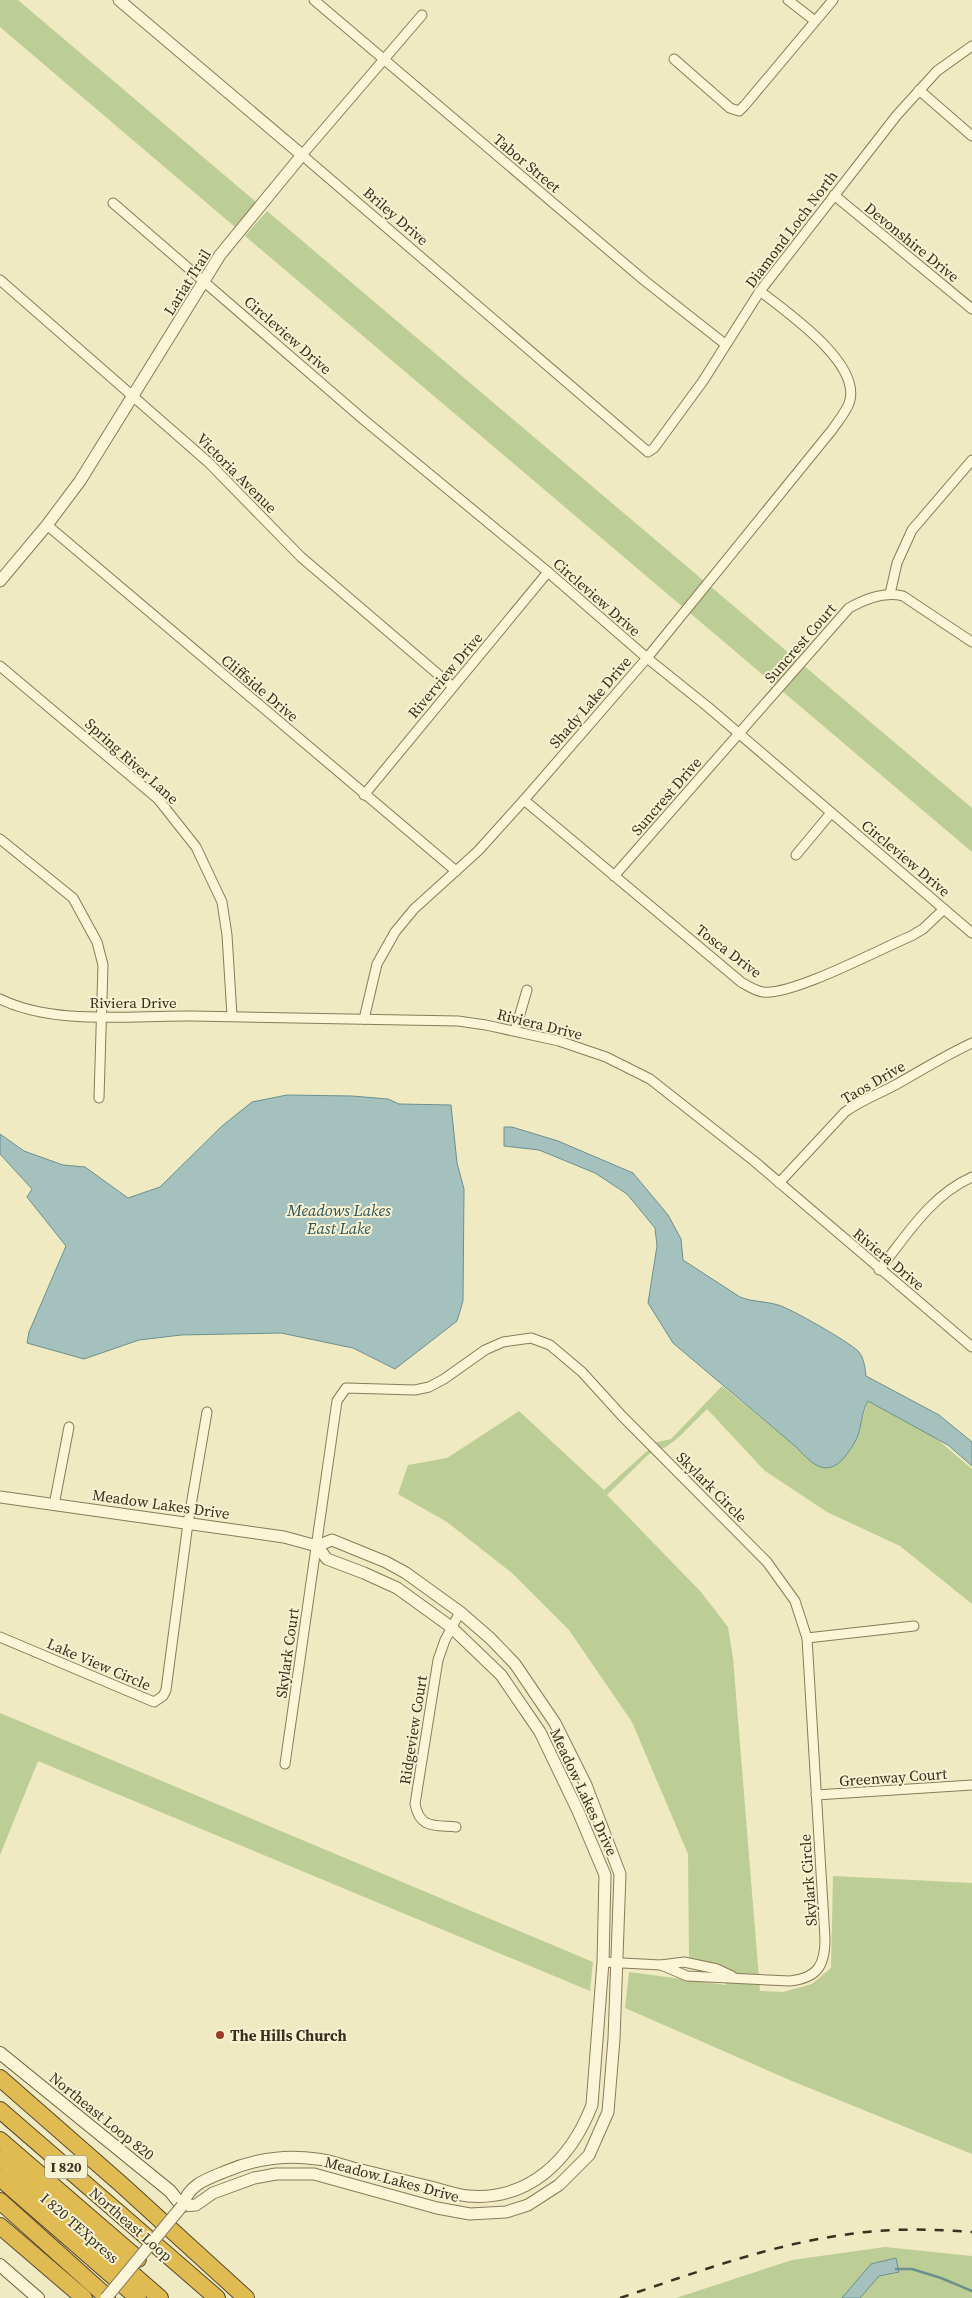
<svg xmlns="http://www.w3.org/2000/svg" width="972" height="2298" viewBox="0 0 972 2298" font-family="'Source Serif 4',serif">
	<style>
		.green { fill: #bccd96 }
		.water { fill: #a5c1be; stroke: #6b908d }
		.lines { fill: none; stroke-linecap: round; stroke-linejoin: round }
		.stream { stroke: #6b908d; stroke-width: 2.5 }
		.minor-casing { stroke: #897b59; stroke-width: 11 }
		.tertiary-casing { stroke: #897b59; stroke-width: 13 }
		.secondary-casing { stroke: #6b5c3c; stroke-width: 14 }
		.motorway-casing { stroke: #57482d; stroke-width: 18 }
		.minor { stroke: #f9f5d6; stroke-width: 9 }
		.tertiary { stroke: #f9f5d6; stroke-width: 11 }
		.secondary { stroke: #f9f5d6; stroke-width: 12 }
		.motorway { stroke: #e0bb52; stroke-width: 16 }
		.rail { stroke: #39301e; stroke-width: 2.5; stroke-dasharray: 9 9; stroke-linecap: butt }
		.tertiary-bridge-casing { stroke: #897b59; stroke-width: 13; stroke-linecap: butt }
		.tertiary-bridge { stroke: #f9f5d6; stroke-width: 11 }
		.poi-dot { fill: #993c28; stroke: #f6f2d2; stroke-width: 2 }
		.labels { text-anchor: middle; dominant-baseline: central; stroke-width: 4; stroke-linejoin: round; paint-order: stroke }
		.shield { fill: #f6f2d2; stroke: #726a54; stroke-width: 1 }
		.shield-label { font-size: 14px; font-weight: bold; fill: #39301e }
		.street-label { font-size: 15px; fill: #39301e; stroke: #f6f2d2 }
		.poi-label { font-size: 15px; font-weight: bold; fill: #39301e; stroke: #f6f2d2; text-anchor: start }
		.water-label { font-size: 16px; font-style: italic; fill: #2c5359; stroke: #f6f2d2 }
	</style>
	<rect width="100%" height="100%" fill="#efeac2"/>
	<!-- green -->
	<g class="green">
		<polygon points="0,0 18,0 256,202 235,227 0,27"/>
		<polygon points="267,211 972,808 972,852 245,236"/>
		<polygon points="722,1386 795,1446 810,1460 857,1436 868,1401 931,1434 972,1469 972,1604 900,1546 827,1512 765,1471 707,1409 678,1438 666,1447 649,1454 607,1495 701,1592 728,1627 733,1658 760,1991 783,1992 812,1984 831,1968 833,1876 972,1883 972,2154 792,2081 625,2008 629,1972 726,1985 726,1968 689,1958 688,1854 632,1722 569,1630 512,1573 447,1522 398,1494 408,1465 447,1458 519,1411 604,1490 657,1442 671,1439"/>
		<polygon points="0,1713 593,1962 590,1991 38,1761 0,1855"/>
		<polygon points="885,2247 972,2256 972,2298 676,2298 792,2260"/>
	</g>
	<!-- water -->
	<g class="water">
		<polygon points="287,1095 352,1096 388,1099 399,1104 451,1105 457,1163 464,1189 463,1301 457,1321 395,1369 353,1348 281,1333 181,1335 139,1340 84,1359 27,1343 29,1332 66,1246 27,1197 32,1189 0,1154 0,1134 24,1151 63,1165 85,1167 128,1198 160,1187 222,1126 252,1102"/>
		<path d="M504,1127H512L558,1141L633,1173L668,1215L681,1239L683,1260L740,1297C752,1302 765,1301 778,1305C790,1308 849,1342 858,1351C864,1357 865,1368 866,1376L939,1415L972,1442V1466L948,1445L868,1401C862,1411 862,1423 858,1435C855,1443 849,1452 843,1459C824,1479 810,1461 795,1446L673,1343L648,1303L657,1246L655,1228L627,1194L595,1173L539,1150L504,1146Z"/>
		<polygon points="896,2258 899,2272 879,2276 860,2298 842,2298 871,2264"/>
	</g>
	<g class="lines">
		<!-- stream -->
		<polyline class="stream" points="896,2269 912,2269 941,2278 972,2291"/>
		<!-- minor casing -->
		<g class="minor-casing">
			<g id="minor">
				<polyline points="314,0 645,281 725,344"/>
				<polyline points="788,0 815,21"/>
				<polyline points="422,15 302,155 648,452 654,448 703,381 760,291 897,115 937,71 972,46"/>
				<polyline points="674,59 730,108 739,111 745,105 833,0"/>
				<polyline points="919,90 972,136"/>
				<polyline points="834,195 972,309"/>
				<polyline points="113,203 364,420 548,572 647,658 708,707 972,933"/>
				<polyline points="0,280 208,462 301,557 453,687"/>
				<polyline points="47,525 456,871"/>
				<polyline points="890,594 897,563 912,530 972,460"/>
				<polyline points="0,666 158,799 196,847 222,902 227,935 232,1016"/>
				<polyline points="364,795 548,572"/>
				<path d="M524,800L741,982C748,986 755,991 763,992C792,996 880,949 911,936L923,929L944,909"/>
				<polyline points="0,839 73,898 97,942 103,965 99,1098"/>
				<polyline points="796,855 831,813"/>
				<path d="M614,876L849,608C865,599 884,591 903,596L972,642"/>
				<path d="M0,999C55,1026 132,1015 192,1016C280,1017 369,1019 458,1021L486,1025L559,1041L606,1057L650,1079L754,1161L972,1347"/>
				<path d="M364,1019L377,964L395,932L414,909L478,851L524,800L647,658L832,430C838,421 848,410 850,400C859,361 786,312 760,291"/>
				<polyline points="515,1031 527,990"/>
				<path d="M779,1183L845,1112C861,1100 879,1094 897,1084C922,1070 946,1055 972,1043"/>
				<path d="M879,1270C907,1235 931,1195 972,1177"/>
				<polyline points="54,1505 69,1427"/>
				<polyline points="0,1637 154,1702 163,1696 166,1690 188,1523 207,1412"/>
				<polyline points="807,1638 914,1626"/>
				<path d="M285,1764L337,1401L346,1388L415,1390L429,1387L444,1379L485,1350L503,1342L531,1338L550,1345L582,1372L622,1416L767,1562L795,1601L807,1638L825,1939C825,1966 817,1978 790,1981L687,1976L661,1965"/>
				<polyline points="816,1795 972,1785"/>
				<path d="M456,1827C434,1825 420,1829 415,1804L438,1660L445,1640L460,1612"/>
				<polyline points="603,1962 661,1965 684,1962 717,1969 732,1976"/>
			</g>
		</g>
		<!-- tertiary casing -->
		<g class="tertiary-casing">
			<g id="tertiary">
				<polyline points="0,581 47,525 80,481 220,255 302,155 119,0"/>
				<path d="M0,1497L284,1537L317,1546L327,1559L364,1573L397,1588L451,1627L501,1675L540,1732L578,1811L605,1875L603,1962L592,2105C571,2159 530,2201 468,2196C456,2195 443,2190 431,2187C405,2181 379,2174 353,2168C341,2165 329,2160 317,2159C284,2154 254,2159 224,2172C204,2180 189,2185 182,2206L196,2205L213,2193L254,2178L276,2174H314L437,2208L470,2214L506,2212L528,2205L559,2185L589,2155L608,2112L614,2039L620,1874L586,1785L555,1723L515,1664L491,1639L460,1612L406,1573L386,1562L332,1540L317,1546"/>
			</g>
		</g>
		<!-- secondary casing -->
		<g class="secondary-casing">
			<g id="secondary">
				<polyline points="0,2053 170,2191 182,2206"/>
				<polyline points="0,2265 38,2298"/>
			</g>
		</g>
		<!-- motorway casing -->
		<g class="motorway-casing">
			<g id="motorway">
				<polyline points="0,2078 122,2185 246,2298"/>
				<polyline points="0,2110 217,2298"/>
				<polyline points="0,2140 138,2259"/>
				<polyline points="0,2159 160,2298"/>
				<polyline points="0,2178 138,2298"/>
				<polyline points="0,2201 107,2297"/>
				<polyline points="0,2226 84,2298"/>
			</g>
		</g>
		<!-- minor -->
		<use href="#minor" class="minor"/>
		<!-- tertiary -->
		<use href="#tertiary" class="tertiary"/>
		<!-- secondary -->
		<use href="#secondary" class="secondary"/>
		<!-- motorway -->
		<use href="#motorway" class="motorway"/>
		<!-- rail -->
		<path class="rail" d="M620,2298C695,2273 771,2244 850,2234C890,2228 932,2229 972,2232"/>
		<!-- tertiary-bridge casing -->
		<g class="tertiary-bridge-casing">
			<polyline id="tertiary-bridge" points="106,2298 182,2206"/>
		</g>
		<!-- tertiary-bridge -->
		<use href="#tertiary-bridge" class="tertiary-bridge"/>
	</g>
	<!-- markers -->
	<circle class="poi-dot" cx="220" cy="2035" r="5"/>
	<g class="labels">
		<!-- shield labels -->
		<rect class="shield" x="45" y="2155.5" width="42" height="23" rx="4"/>
		<g class="shield-label">
			<text x="66" y="2167">I 820</text>
		</g>
		<!-- street labels -->
		<g class="street-label">
			<text transform="translate(527 163) rotate(40)">Tabor Street</text>
			<text transform="translate(396 216) rotate(41)">Briley Drive</text>
			<text transform="translate(791 229) rotate(-53)">Diamond Loch North</text>
			<text transform="translate(912 242) rotate(39)">Devonshire Drive</text>
			<text transform="translate(187 282) rotate(-58)">Lariat Trail</text>
			<text transform="translate(288 335) rotate(41)">Circleview Drive</text>
			<text transform="translate(237 473) rotate(45)">Victoria Avenue</text>
			<text transform="translate(597 597) rotate(41)">Circleview Drive</text>
			<text transform="translate(800 643) rotate(-49)">Suncrest Court</text>
			<text transform="translate(445 675) rotate(-50)">Riverview Drive</text>
			<text transform="translate(260 688) rotate(40)">Cliffside Drive</text>
			<text transform="translate(590 702) rotate(-49)">Shady Lake Drive</text>
			<text transform="translate(132 761) rotate(42)">Spring River Lane</text>
			<text transform="translate(666 796) rotate(-49)">Suncrest Drive</text>
			<text transform="translate(906 858) rotate(40)">Circleview Drive</text>
			<text transform="translate(729 951) rotate(37)">Tosca Drive</text>
			<text x="133" y="1002">Riviera Drive</text>
			<text transform="translate(540 1024) rotate(14)">Riviera Drive</text>
			<text transform="translate(873 1082) rotate(-30)">Taos Drive</text>
			<text transform="translate(889 1259) rotate(40)">Riviera Drive</text>
			<text transform="translate(712 1487) rotate(45)">Skylark Circle</text>
			<text transform="translate(161 1504) rotate(8)">Meadow Lakes Drive</text>
			<text transform="translate(287 1653) rotate(-82)">Skylark Court</text>
			<text transform="translate(99 1664) rotate(23)">Lake View Circle</text>
			<text transform="translate(413 1730) rotate(-81)">Ridgeview Court</text>
			<text transform="translate(893 1777) rotate(-4)">Greenway Court</text>
			<text transform="translate(584 1792) rotate(65)">Meadow Lakes Drive</text>
			<text transform="translate(808 1880) rotate(-94)">Skylark Circle</text>
			<text transform="translate(102 2116) rotate(39)">Northeast Loop 820</text>
			<text transform="translate(392 2179) rotate(15)">Meadow Lakes Drive</text>
			<text transform="translate(131 2224) rotate(41)">Northeast Loop</text>
			<text transform="translate(80 2228) rotate(41)">I 820 TEXpress</text>
		</g>
		<!-- poi labels -->
		<g class="poi-label">
			<text x="230" y="2035">The Hills Church</text>
		</g>
		<!-- water labels -->
		<g class="water-label">
			<text x="339" y="1210">Meadows Lakes<tspan x="339" dy="18">East Lake</tspan></text>
		</g>
	</g>
</svg>
